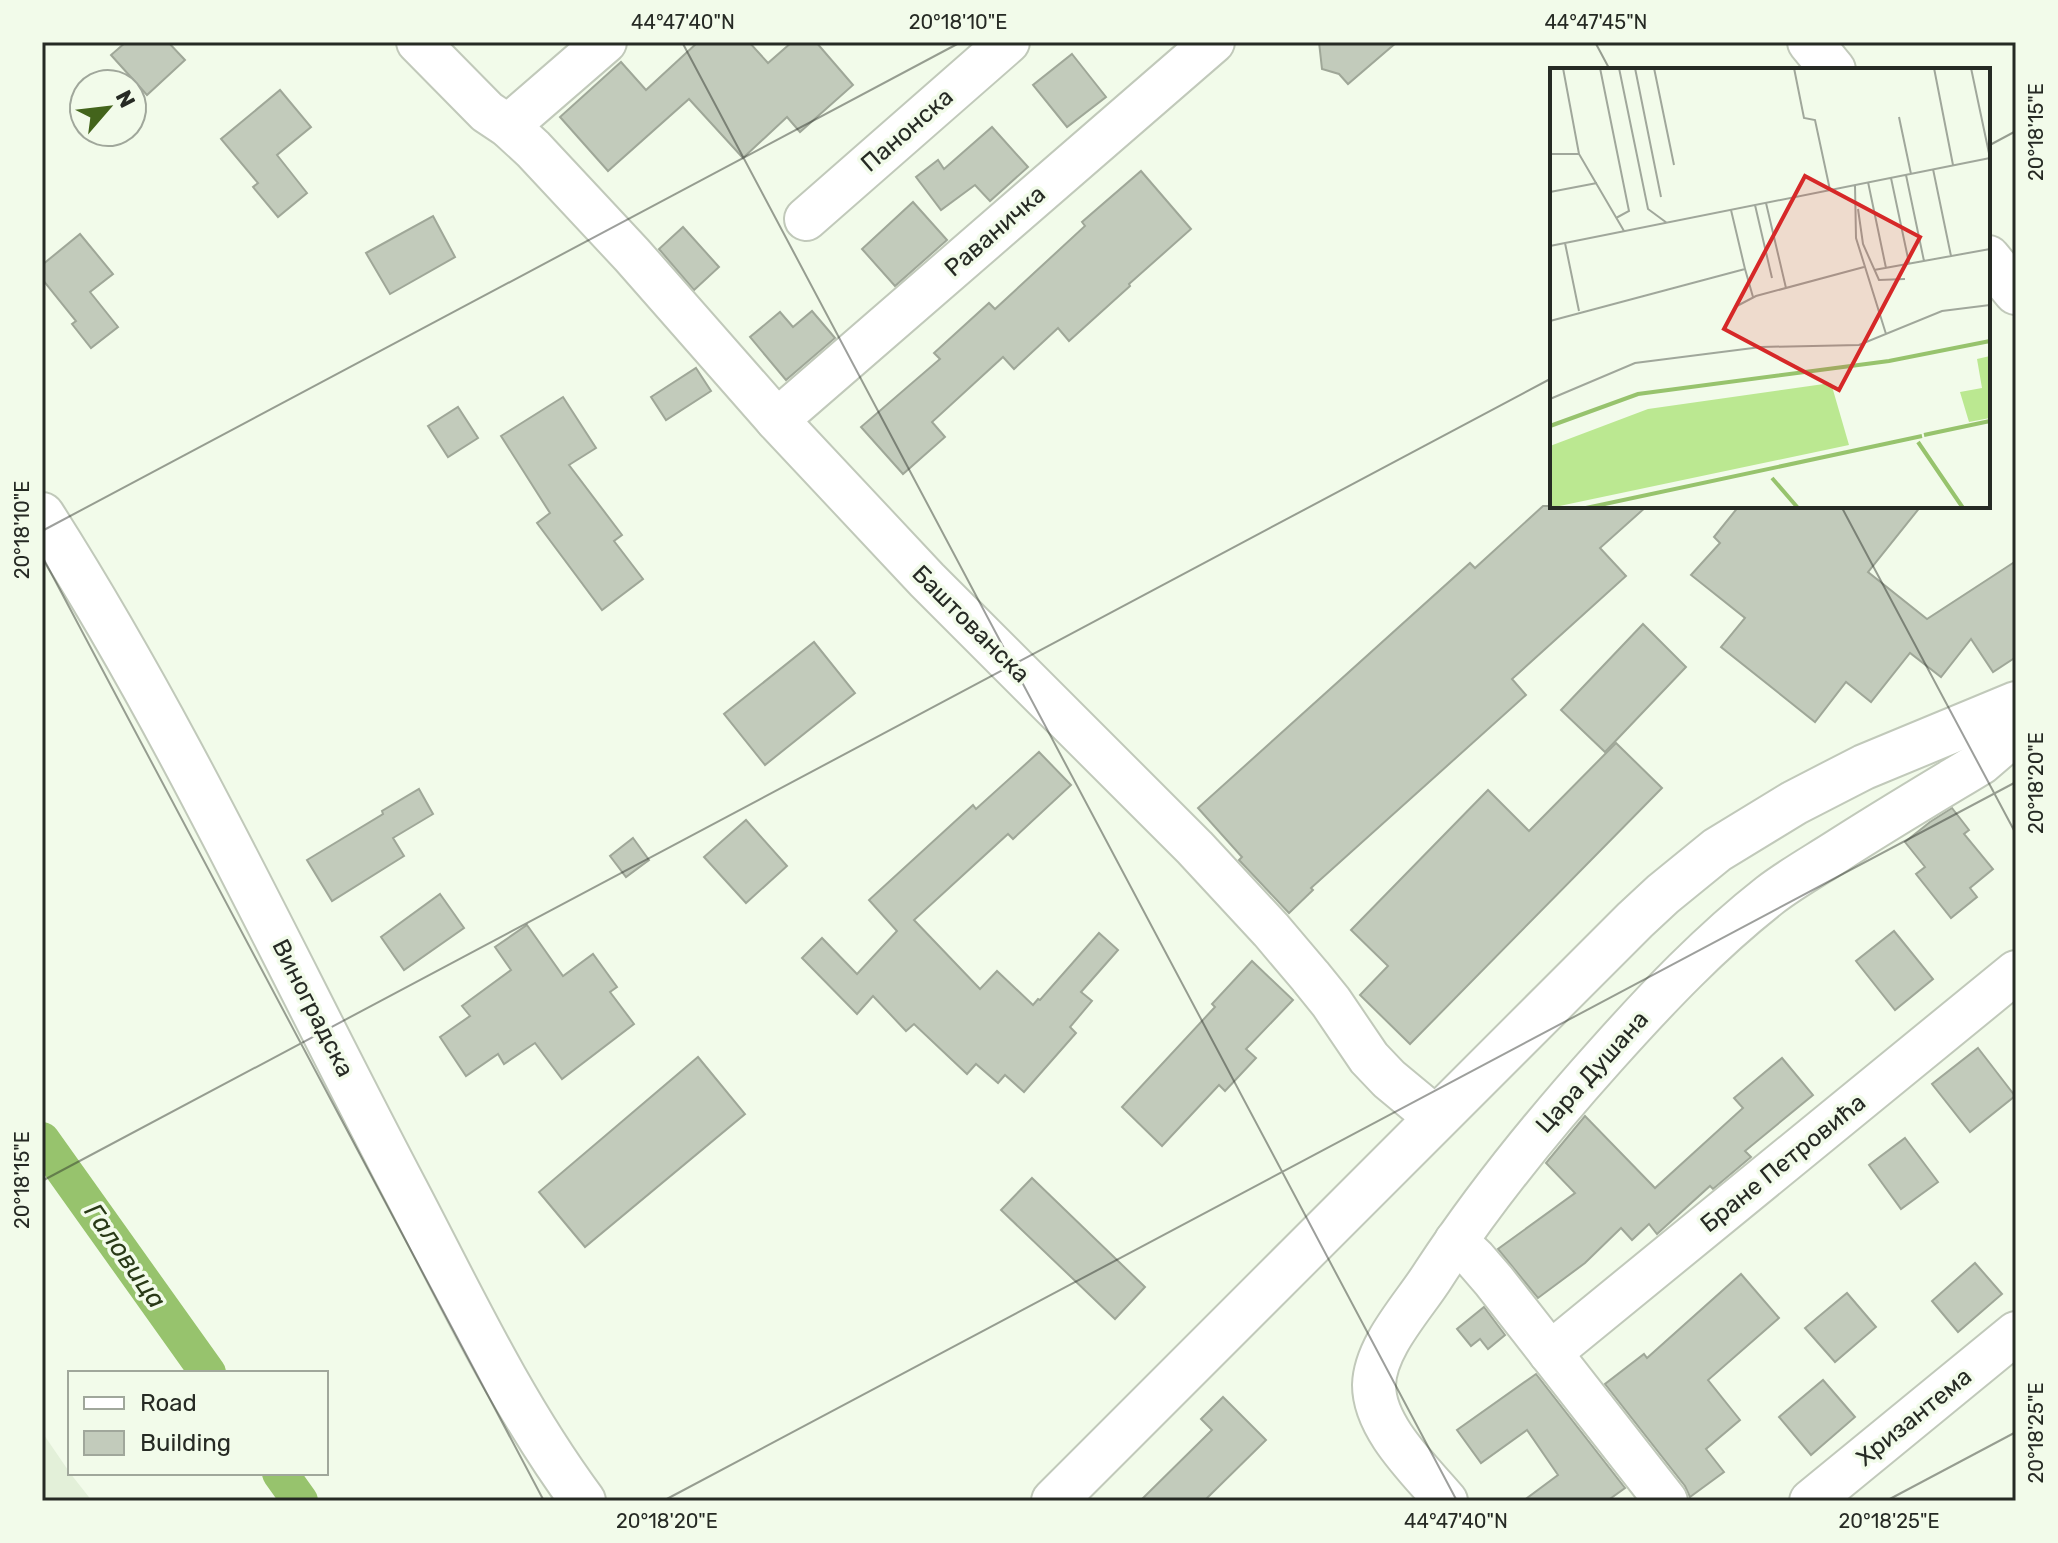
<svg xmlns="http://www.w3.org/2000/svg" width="2058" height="1543" viewBox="0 0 2058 1543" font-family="Rubik,sans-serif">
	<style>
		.built { fill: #e3f0d9 }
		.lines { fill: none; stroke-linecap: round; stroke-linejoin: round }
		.canal { stroke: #97c36d; stroke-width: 36 }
		.building { fill: #c2cbbb; stroke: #9fa798; stroke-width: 2 }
		.minor-casing { stroke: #c1c9ba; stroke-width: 46 }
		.tertiary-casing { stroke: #c1c9ba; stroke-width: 48 }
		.secondary-casing { stroke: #c1c9ba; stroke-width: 48 }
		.minor { stroke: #fff; stroke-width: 42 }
		.tertiary { stroke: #fff; stroke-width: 44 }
		.secondary { stroke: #fff; stroke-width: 44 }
		.ticks { fill: none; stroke: #262a24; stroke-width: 2; stroke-opacity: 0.45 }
		.labels { text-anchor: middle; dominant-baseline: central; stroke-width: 7; stroke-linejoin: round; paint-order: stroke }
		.street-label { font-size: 24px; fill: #262a24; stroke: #f2fbea }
		.water-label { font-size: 26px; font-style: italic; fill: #293a17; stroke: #f2fbea }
		.inset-river { fill: none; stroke: #97c36d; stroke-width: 4 }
		.inset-road { fill: none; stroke: #a0a79b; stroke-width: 2 }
		.view { fill: #d62828; fill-opacity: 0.15; stroke: #d62828; stroke-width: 4 }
		.inset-edge { fill: none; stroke: #262a24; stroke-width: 4 }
		.neatline { fill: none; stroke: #262a24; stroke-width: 3 }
		.ticks-label { font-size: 20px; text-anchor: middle; fill: #262a24 }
	</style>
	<rect width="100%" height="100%" fill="#f2fbea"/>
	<!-- built -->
	<polygon class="built" points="42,1432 70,1473 92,1501 42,1501"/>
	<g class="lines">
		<!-- canal -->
		<g class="canal">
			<polyline points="42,1140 208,1373"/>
			<polyline points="280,1473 300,1501"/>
		</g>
	</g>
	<!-- building -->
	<g class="building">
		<polygon points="126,42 168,42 185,60 147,95 111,55"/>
		<polygon points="698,42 749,42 768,63 792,42 816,42 853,85 800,132 787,117 743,158 689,99 608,171 560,117 621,62 646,90"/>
		<polygon points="1319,42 1397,42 1348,84 1339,74 1322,69"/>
		<polygon points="1072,54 1106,97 1067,127 1033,85"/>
		<polygon points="280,90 311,127 277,155 307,193 278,217 253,187 258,183 221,139"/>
		<polygon points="992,127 1028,167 990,201 975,185 941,210 916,177 938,160 944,169"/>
		<polygon points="1141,171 1191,229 1129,284 1130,286 1069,341 1058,328 1014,369 1003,357 932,422 945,437 903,474 861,427 940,359 934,353 989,303 995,309 1085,226 1082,222"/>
		<polygon points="913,202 947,240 895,286 862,249"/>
		<polygon points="433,216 455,257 390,294 366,253"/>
		<polygon points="683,227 719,267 694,290 659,249"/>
		<polygon points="80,234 113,274 90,292 118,327 91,348 72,324 76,321 42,279 42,265"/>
		<polygon points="812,311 835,338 786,380 750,337 780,312 793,327"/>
		<polygon points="696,368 711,391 666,420 651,397"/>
		<polygon points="563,397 596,448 569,465 622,535 614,541 643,579 602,610 537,523 550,513 501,436"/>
		<polygon points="458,407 478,438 448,457 428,426"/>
		<polygon points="1543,506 1647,506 1600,548 1626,576 1512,679 1526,695 1311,888 1313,890 1289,913 1239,860 1242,857 1198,808 1470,563 1475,568"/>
		<polygon points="1739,506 1921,506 1868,572 1927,619 2016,561 2016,657 1993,672 1971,639 1941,677 1910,653 1871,702 1846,682 1815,722 1721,647 1745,618 1691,575 1720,543 1714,537"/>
		<polygon points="1643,624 1686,667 1605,752 1561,710"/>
		<polygon points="814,642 855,693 765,765 724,714"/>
		<polygon points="1616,743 1662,788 1410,1044 1360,995 1388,966 1351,930 1488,790 1529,831"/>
		<polygon points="1039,752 1071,785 1013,839 1008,834 914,920 980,989 997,971 1033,1005 1038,999 1040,1000 1099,933 1118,950 1081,992 1092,1001 1070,1027 1076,1033 1024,1092 1005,1075 998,1083 976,1064 967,1074 914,1024 906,1031 873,996 857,1014 802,958 822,938 857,974 897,931 869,900 973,805 976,809"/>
		<polygon points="419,789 433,814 393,838 404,856 332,901 307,860 383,814 382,811"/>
		<polygon points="1952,808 1969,830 1964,834 1993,869 1970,888 1977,897 1951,918 1916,874 1925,867 1905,842 1930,822"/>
		<polygon points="746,820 787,866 746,903 704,857"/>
		<polygon points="633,838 649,860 626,877 610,856"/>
		<polygon points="440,894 464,928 404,970 381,937"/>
		<polygon points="527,925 563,976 593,954 617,987 610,992 634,1024 562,1079 535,1043 504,1064 498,1054 466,1076 440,1037 470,1016 462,1006 511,970 495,947"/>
		<polygon points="1894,931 1933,979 1895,1010 1856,961"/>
		<polygon points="1252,961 1293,1000 1246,1049 1256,1058 1225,1091 1219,1085 1162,1146 1122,1107 1215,1007 1212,1004"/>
		<polygon points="1978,1048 2015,1096 1970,1132 1932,1084"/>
		<polygon points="698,1057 745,1114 585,1247 539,1192"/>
		<polygon points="1782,1058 1813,1095 1745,1151 1751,1157 1713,1189 1710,1186 1657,1234 1649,1224 1632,1240 1621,1228 1585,1263 1538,1298 1498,1249 1575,1193 1546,1163 1585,1116 1655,1188 1743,1108 1734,1098"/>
		<polygon points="1905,1138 1938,1182 1901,1209 1869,1165"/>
		<polygon points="1032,1178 1145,1287 1115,1319 1001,1210"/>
		<polygon points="1975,1263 2002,1294 1958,1332 1932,1301"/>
		<polygon points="1741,1274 1779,1318 1708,1380 1740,1420 1706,1449 1724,1472 1690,1497 1685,1486 1605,1384 1644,1354 1647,1358"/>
		<polygon points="1847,1293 1876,1327 1835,1362 1805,1328"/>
		<polygon points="1484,1307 1505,1335 1488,1349 1480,1339 1471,1346 1457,1329"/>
		<polygon points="1536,1374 1625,1488 1607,1501 1523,1501 1558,1475 1527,1430 1481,1463 1457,1430"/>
		<polygon points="1823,1380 1855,1417 1811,1455 1779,1417"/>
		<polygon points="1223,1397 1266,1440 1204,1501 1140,1501 1212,1430 1201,1419"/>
	</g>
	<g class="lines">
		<!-- minor casing -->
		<g class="minor-casing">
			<g id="minor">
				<polyline points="418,42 487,112 508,126 533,149 632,255 777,420 927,580 1195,848 1271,930 1310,976 1331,1002 1369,1058 1389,1079 1436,1118"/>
				<polyline points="508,126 605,42"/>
				<polyline points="806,219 1008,42"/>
				<polyline points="777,420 1213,42"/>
				<polyline points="1456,1241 1475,1259 1494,1281 1666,1501"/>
				<polyline points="1550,1353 2016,972"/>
				<path d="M1446,1501C1420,1470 1374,1428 1374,1385C1375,1346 1414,1306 1434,1274C1485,1196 1544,1124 1606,1055C1657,998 1710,942 1770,895C1791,879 1814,866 1836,852C1884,821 1933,792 1981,763L2002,745L2016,727"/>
				<polyline points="1811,1501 2016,1333"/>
			</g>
		</g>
		<!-- tertiary casing -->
		<g class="tertiary-casing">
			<g id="tertiary">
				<path d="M42,515C180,731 287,965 406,1191C461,1296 512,1405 583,1501"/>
				<polyline points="1054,1501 1635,920 1663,894 1717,850 1794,803 1864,767 2016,704"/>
			</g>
		</g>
		<!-- secondary casing -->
		<g class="secondary-casing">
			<g id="secondary">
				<polyline points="1810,42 1833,70"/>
				<polyline points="1988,258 2016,292"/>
			</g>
		</g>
		<!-- minor -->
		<use href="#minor" class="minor"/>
		<!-- tertiary -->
		<use href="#tertiary" class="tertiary"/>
		<!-- secondary -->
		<use href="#secondary" class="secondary"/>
	</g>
	<!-- ticks -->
	<path class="ticks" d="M682,42L1457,1501M1595,42L1610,70M1988,146L2016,131M1841,506L2016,834M42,531L961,42M42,556L544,1501M42,1181L1552,378M663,1501L2016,782M1886,1501L2016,1432"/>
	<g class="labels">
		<!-- street labels -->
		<g class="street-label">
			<text transform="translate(907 130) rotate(-41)">Панонска</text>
			<text transform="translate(995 231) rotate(-41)">Раваничка</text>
			<text transform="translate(971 624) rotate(45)">Баштованска</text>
			<text transform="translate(313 1008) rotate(63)">Виноградска</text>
			<text transform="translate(1592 1072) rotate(-48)">Цара Душана</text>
			<text transform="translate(1783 1163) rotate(-39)">Бране Петровића</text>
			<text transform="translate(1914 1417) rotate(-39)">Хризантема</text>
		</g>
		<!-- water labels -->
		<g class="water-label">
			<text transform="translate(125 1256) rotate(55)">Галовица</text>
		</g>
	</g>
	<!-- overview -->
	<g transform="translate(1550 68)">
		<rect width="440" height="440" fill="#f2fbea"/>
		<path d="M440,288V350L419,354L410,324L432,320L427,291ZM281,315L299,377L0,440V378L98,341Z" fill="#bbe891"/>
		<path class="inset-river" d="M0,358L88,326L339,293L440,273M374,367L440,353M368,374L413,440M222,410L248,440M36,440L372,368"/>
		<path class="inset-road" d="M13,0L29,86L74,163M50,0L79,143L66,150M69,0L98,141L117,155M85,0L111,129M104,0L124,97M244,0L254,50L265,52L280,122M384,0L403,97M421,0L440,90M349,49L361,106M0,86H29M383,101L401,188M356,107L374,193M341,110L359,195M318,114L336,200M305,117L306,170L336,266M0,124L47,115M216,135L236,220M205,137L222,210M308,141L313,176L329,212L355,211M181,142L195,201M15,175L29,243M0,178L440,90M324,202L440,181M185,239L206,228L314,199M0,253L195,201L203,229M0,331L85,295L211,279L309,277L392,243L440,237"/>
		<path class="view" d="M255,108L370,169L289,322L174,261Z"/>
		<rect width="440" height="440" class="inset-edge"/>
	</g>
	<!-- border -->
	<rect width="2058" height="1543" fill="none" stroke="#f2fbea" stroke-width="88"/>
	<!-- legend -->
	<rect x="68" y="1371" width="260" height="104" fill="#f2fbea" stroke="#a0a79b" stroke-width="2"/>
	<rect x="84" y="1397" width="40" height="12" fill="#ffffff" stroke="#a0a79b" stroke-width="2"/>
	<text x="140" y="1411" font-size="24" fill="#262a24">Road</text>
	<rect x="84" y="1431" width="40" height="24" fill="#c2cbbb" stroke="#a0a79b" stroke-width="2"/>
	<text x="140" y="1451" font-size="24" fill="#262a24">Building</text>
	<!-- north arrow -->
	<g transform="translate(108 108) rotate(62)"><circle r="38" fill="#f2fbea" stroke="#a0a79b" stroke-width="2"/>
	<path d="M0-6L14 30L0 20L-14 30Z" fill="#43641b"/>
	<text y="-12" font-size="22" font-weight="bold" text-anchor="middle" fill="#262a24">N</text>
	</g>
	<rect x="44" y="44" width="1970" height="1455" class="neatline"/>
	<g class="ticks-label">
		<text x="683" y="29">44°47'40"N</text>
		<text x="958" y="29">20°18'10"E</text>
		<text x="1596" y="29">44°47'45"N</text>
		<text transform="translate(2036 132) rotate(-90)" y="7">20°18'15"E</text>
		<text transform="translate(22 530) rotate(-90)" y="7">20°18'10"E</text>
		<text transform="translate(2036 783) rotate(-90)" y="7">20°18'20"E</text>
		<text transform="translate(22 1180) rotate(-90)" y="7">20°18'15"E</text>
		<text transform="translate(2036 1433) rotate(-90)" y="7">20°18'25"E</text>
		<text x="667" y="1528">20°18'20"E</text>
		<text x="1456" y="1528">44°47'40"N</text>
		<text x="1889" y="1528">20°18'25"E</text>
	</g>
</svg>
